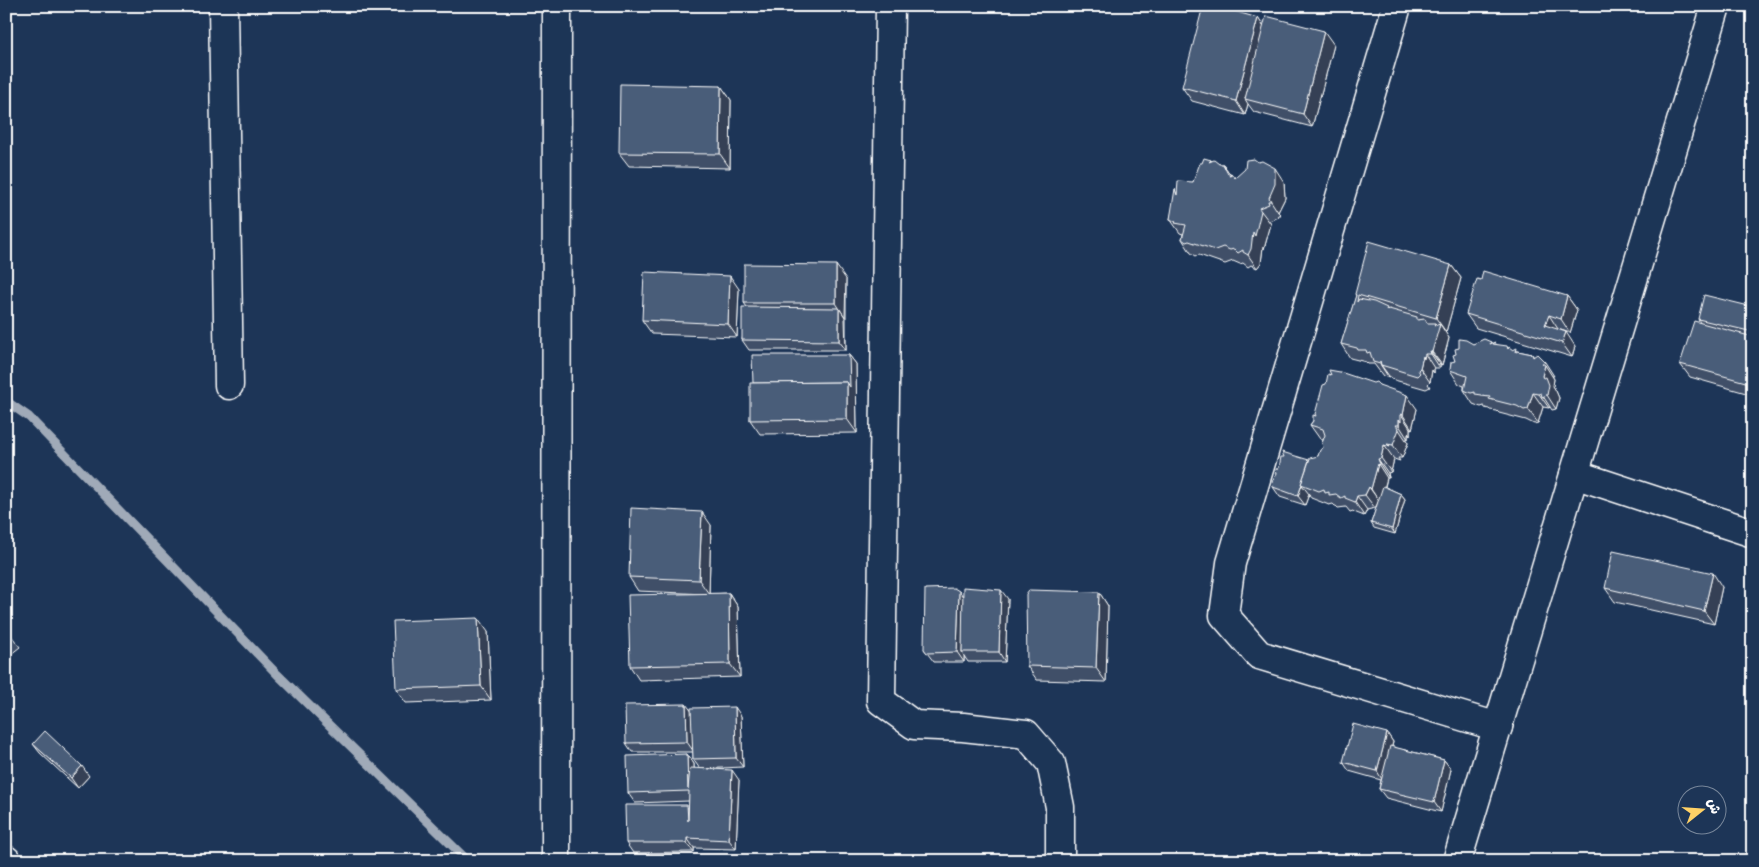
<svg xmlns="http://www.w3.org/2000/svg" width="1759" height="867" viewBox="0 0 1759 867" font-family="'Indie Flower','Playpen Sans Arabic',sans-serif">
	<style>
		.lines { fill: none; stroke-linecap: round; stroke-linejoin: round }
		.stream { stroke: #a0aab8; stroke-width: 9 }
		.minor-casing { stroke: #fff; stroke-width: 31 }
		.tertiary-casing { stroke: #fff; stroke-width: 31 }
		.minor { stroke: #1d3557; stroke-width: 28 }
		.tertiary { stroke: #1d3557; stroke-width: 28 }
		.wall { fill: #405068; stroke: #fff }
		.shaded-wall { fill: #344155; stroke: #fff }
		.building { fill: #4a5d79; stroke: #fff }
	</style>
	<rect width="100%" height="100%" fill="#1d3557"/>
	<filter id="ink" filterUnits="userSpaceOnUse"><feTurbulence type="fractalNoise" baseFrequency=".02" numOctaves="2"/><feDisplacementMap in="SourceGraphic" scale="10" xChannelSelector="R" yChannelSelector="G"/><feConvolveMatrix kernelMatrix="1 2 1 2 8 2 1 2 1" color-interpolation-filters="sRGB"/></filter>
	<g filter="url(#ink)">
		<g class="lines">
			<!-- stream -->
			<polyline class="stream" points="6,401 29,417 277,674 468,861"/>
			<!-- minor casing -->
			<g class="minor-casing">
				<g id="minor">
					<polyline points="223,6 229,385"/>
					<polyline points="890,6 881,701 914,725 963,727 1026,734 1051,763 1060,807 1060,861"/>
					<polyline points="1397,6 1231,563 1224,615 1259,655 1498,727"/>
					<polyline points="1574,474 1753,533"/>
					<polyline points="6,860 7,861"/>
				</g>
			</g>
			<!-- tertiary casing -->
			<g class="tertiary-casing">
				<g id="tertiary">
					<polyline points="556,861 557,6"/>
					<polyline points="1457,861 1716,6"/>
				</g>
			</g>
			<!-- minor -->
			<use href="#minor" class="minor"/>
			<!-- tertiary -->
			<use href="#tertiary" class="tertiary"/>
		</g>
		<!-- wall -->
		<g class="wall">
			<polygon points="1258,18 1263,26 1334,45 1312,127 1254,112 1248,104 1245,115 1192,101 1182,87"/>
			<polygon points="721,86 731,100 730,168 629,166 619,153"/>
			<polygon points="1211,160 1212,161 1219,164 1223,164 1230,174 1231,173 1235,178 1284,182 1285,198 1278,212 1281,215 1278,215 1279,217 1269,221 1271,224 1264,249 1263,247 1261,263 1257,268 1251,265 1248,267 1243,263 1240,264 1233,261 1225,264 1199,255 1196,256 1191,253 1182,239 1183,234 1180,233 1170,219 1177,192 1193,182 1202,163"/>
			<polygon points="1451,265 1461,278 1446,332 1445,332 1449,338 1442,365 1440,364 1440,368 1434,368 1434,373 1432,370 1430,382 1428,384 1430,387 1426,389 1391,379 1389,376 1389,378 1383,376 1374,364 1368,364 1366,362 1350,358 1341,344 1356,296 1355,294"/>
			<polygon points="846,279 846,350 749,350 742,340 747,307 744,303"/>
			<polygon points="739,289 737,337 652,334 642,320"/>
			<polygon points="1567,296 1577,310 1570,333 1558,329 1575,346 1572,357 1476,328 1466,314"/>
			<polygon points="1753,307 1753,395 1690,377 1680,364 1700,323 1698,319"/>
			<polygon points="1491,342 1491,343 1513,350 1532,354 1534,357 1545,362 1554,376 1552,376 1554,379 1553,386 1556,391 1559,398 1556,409 1552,410 1550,407 1549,408 1543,407 1538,423 1534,424 1526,420 1499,413 1497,411 1490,410 1489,409 1485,408 1484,406 1481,407 1473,404 1464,390 1464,386 1459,384 1450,370 1455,361 1459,348 1473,344"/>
			<polygon points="849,355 856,364 857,433 760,434 750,420 753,383"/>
			<polygon points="1379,385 1417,409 1412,429 1410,428 1410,436 1408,433 1408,439 1406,439 1408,443 1402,458 1398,458 1400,461 1394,459 1391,472 1388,473 1389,478 1387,478 1385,487 1401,494 1405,499 1395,534 1374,528 1371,523 1378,503 1375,508 1367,510 1364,516 1354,512 1353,511 1350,512 1346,507 1338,508 1336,506 1335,506 1333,504 1329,505 1311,498 1309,494 1305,505 1280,497 1273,487 1318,456 1323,448 1323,440 1320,439 1310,425 1316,416"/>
			<polygon points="711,525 709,594 729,593 738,607 740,677 639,680 630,666 705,594 638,591 629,577"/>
			<polygon points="1722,587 1714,624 1615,602 1605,588"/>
			<polygon points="959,591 963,596 1008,599 1005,662 968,662 964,656 964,662 934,662 924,649"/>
			<polygon points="1099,592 1108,606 1106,682 1037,680 1027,666"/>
			<polygon points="6,629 20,647 6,658"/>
			<polygon points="488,632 491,700 406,703 396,689"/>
			<polygon points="691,711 741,716 743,767 700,769 693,759 693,752 632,752 626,743"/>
			<polygon points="1387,733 1393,742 1392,747 1444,760 1451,769 1441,812 1386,798 1379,789 1381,780 1349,771 1343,762"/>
			<polygon points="33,744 89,776 78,788 40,753"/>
			<polygon points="687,754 694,764 694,769 739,780 736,849 694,848 694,852 633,853 626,843 689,807 689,801 635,803 628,793"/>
		</g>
		<!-- shaded-wall -->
		<g class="shaded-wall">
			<polygon points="1258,18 1267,32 1245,99 1248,104 1245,115 1236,101"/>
			<polygon points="1324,31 1334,45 1312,127 1303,114"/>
			<polygon points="721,86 731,100 730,168 720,154"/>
			<polygon points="1223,164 1230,174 1231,173 1240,187 1228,174"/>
			<polygon points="1275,168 1284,182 1285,198 1278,212 1269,198"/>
			<polygon points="1261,211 1271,224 1264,249 1263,247 1261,263 1257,268 1248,255 1253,232"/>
			<polygon points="836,265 846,279 845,317 836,303"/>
			<polygon points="1451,265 1461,278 1446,332 1436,318"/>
			<polygon points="730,276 739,289 737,337 728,324"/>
			<polygon points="1567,296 1577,310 1570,333 1561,319"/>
			<polygon points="839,308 845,317 846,350 839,341"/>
			<polygon points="1549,315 1558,329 1555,339 1545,325"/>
			<polygon points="1435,323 1439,328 1440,324 1449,338 1442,365 1432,352 1434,326"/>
			<polygon points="1566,332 1575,346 1572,357 1562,343"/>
			<polygon points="1430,351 1440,364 1440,368 1431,354"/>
			<polygon points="1425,354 1434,368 1434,373 1432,370 1430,382 1420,368 1423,356"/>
			<polygon points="849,355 856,364 857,433 847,419 847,382"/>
			<polygon points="1380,361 1381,365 1389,376 1389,378 1380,364"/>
			<polygon points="1545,365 1554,379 1553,386 1556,391 1559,398 1556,409 1547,395 1542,376"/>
			<polygon points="1533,393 1543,407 1538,423 1528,409"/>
			<polygon points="1541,393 1550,407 1549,408 1539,394"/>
			<polygon points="1407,395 1417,409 1412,429 1403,415"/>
			<polygon points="1401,414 1410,428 1410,436 1408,433 1408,439 1399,425 1399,419"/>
			<polygon points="1396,425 1408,443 1402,458 1393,445"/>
			<polygon points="1384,445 1394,459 1391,472 1381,458"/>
			<polygon points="1378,459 1388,473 1389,478 1380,464"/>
			<polygon points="1378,464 1387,478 1380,503 1371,489"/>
			<polygon points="1302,485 1309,494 1305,505 1298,496"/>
			<polygon points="1369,487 1379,501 1375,508 1365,495"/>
			<polygon points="1401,494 1405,499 1395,534 1392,529"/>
			<polygon points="1357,496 1367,510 1364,516 1355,502"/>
			<polygon points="702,512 711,525 709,594 699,580"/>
			<polygon points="1713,573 1722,587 1714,624 1704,611"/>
			<polygon points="1001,590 1008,599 1005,662 999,652"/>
			<polygon points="959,591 965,600 962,652 964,656 964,662 957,652"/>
			<polygon points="1099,592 1108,606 1106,682 1096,668"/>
			<polygon points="729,593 738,607 740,677 730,664"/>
			<polygon points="478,618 488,632 491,700 481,686"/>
			<polygon points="686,704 693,713 694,752 687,742"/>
			<polygon points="735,707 741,716 743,767 736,758"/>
			<polygon points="1387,733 1393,742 1383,781 1377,771"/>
			<polygon points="687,754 694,764 695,798 688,789"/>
			<polygon points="1444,760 1451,769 1441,812 1434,802"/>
			<polygon points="82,766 89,776 78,788 71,778"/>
			<polygon points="732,770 739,780 736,849 729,840"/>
			<polygon points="687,838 694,848 694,852 687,843"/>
		</g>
		<!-- building -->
		<g class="building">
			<polygon points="1203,6 1216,6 1258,18 1236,101 1182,87"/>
			<polygon points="1266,16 1324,31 1303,114 1245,99"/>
			<polygon points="620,84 721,86 720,154 619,153"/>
			<polygon points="1204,158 1211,160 1209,162 1214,160 1219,164 1223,164 1228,174 1231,173 1229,176 1233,175 1235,178 1245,169 1246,160 1254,159 1258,162 1262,161 1275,168 1275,184 1269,198 1271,201 1268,201 1269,204 1259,208 1261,211 1255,236 1253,232 1251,249 1248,255 1243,252 1243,250 1238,253 1234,249 1230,250 1223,247 1215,250 1189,241 1186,242 1182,239 1186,225 1175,223 1176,222 1170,219 1175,189 1177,195 1178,181 1193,182 1200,163 1202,163"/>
			<polygon points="1369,241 1451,265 1436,318 1358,295 1357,302 1359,299 1374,302 1387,308 1386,310 1389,309 1417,317 1417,320 1425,319 1427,323 1435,323 1434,326 1440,324 1432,352 1430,351 1431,354 1425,354 1424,359 1423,356 1420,368 1418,370 1420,373 1417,376 1381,365 1380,361 1380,364 1373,362 1370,352 1367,353 1366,350 1358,350 1357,348 1341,344 1356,295 1355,294"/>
			<polygon points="744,264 836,265 836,303 744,303"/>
			<polygon points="1483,271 1567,296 1561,319 1549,315 1545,325 1566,332 1562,343 1466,314 1477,279 1481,280"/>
			<polygon points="644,272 730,276 728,324 642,320"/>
			<polygon points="1704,295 1753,307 1753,332 1698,319"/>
			<polygon points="742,307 839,308 839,341 742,340"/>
			<polygon points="1694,321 1753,337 1753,384 1680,364"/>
			<polygon points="1459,339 1466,340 1473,344 1484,339 1491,342 1490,344 1495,342 1493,344 1507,346 1508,349 1509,347 1513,350 1517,348 1516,352 1518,351 1532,354 1533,357 1537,354 1545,362 1542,363 1545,365 1542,376 1543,378 1546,377 1549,385 1547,395 1542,397 1541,393 1539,394 1533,393 1528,409 1524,410 1517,406 1489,399 1490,397 1481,396 1482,395 1475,394 1475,392 1471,393 1464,390 1467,376 1450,370 1451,362 1455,361 1453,355 1456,354 1455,349 1459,348"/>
			<polygon points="752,355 849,355 850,387 847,382 753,383"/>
			<polygon points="1329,370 1340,372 1373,383 1376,382 1379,385 1407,395 1403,415 1401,414 1401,422 1399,419 1399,425 1396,425 1399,429 1393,445 1387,444 1390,447 1384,445 1381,458 1378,459 1380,464 1378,464 1371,489 1369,487 1365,495 1357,496 1355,502 1345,498 1345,496 1341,498 1336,494 1329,495 1329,492 1325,493 1324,489 1319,491 1301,484 1310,458 1318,456 1320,450 1323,448 1322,443 1325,435 1323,429 1310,425 1313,421 1313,415 1316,416 1315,414 1323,385 1326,384 1328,374 1331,375"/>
			<polygon points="847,382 847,419 750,420 750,383"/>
			<polygon points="1282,452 1309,460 1301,484 1302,484 1298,496 1273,487 1272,482 1277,473 1276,469 1279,468 1281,457 1284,457"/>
			<polygon points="1383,486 1401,494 1392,529 1371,523"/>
			<polygon points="631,508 702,512 699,580 629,577"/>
			<polygon points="1613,551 1713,573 1704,611 1605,588"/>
			<polygon points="963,587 1001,590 999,652 962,652"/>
			<polygon points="954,588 959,591 957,652 927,653 924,649 925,589"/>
			<polygon points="1029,590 1099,592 1096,668 1027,666 1026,594"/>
			<polygon points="729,593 730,664 630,666 628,595"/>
			<polygon points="478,618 481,686 396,689 393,621"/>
			<polygon points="6,629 13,638 6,643"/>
			<polygon points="686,704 687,742 626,743 625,705"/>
			<polygon points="735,707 736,758 693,759 691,708"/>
			<polygon points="1353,724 1387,733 1377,771 1343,762"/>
			<polygon points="45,731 82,766 71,778 33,744"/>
			<polygon points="1390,746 1444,760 1434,802 1379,789"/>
			<polygon points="687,754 688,789 690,768 732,770 729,840 687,838 687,843 626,843 625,805 687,805 688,821 689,791 628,793 627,756"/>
			<polygon points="763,860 822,861 763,861"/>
		</g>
	</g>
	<!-- margin -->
	<rect width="1759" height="867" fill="none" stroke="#1d3557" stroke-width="25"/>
	<rect x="12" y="12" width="1734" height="842" fill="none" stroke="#fff" stroke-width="2" filter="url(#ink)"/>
	<!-- north arrow -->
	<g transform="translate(1702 810) rotate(73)"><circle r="24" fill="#1d3557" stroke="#77869a"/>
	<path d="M0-4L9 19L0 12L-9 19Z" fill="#ffd166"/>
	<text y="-8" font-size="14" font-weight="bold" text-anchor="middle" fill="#ffffff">ش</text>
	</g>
</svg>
